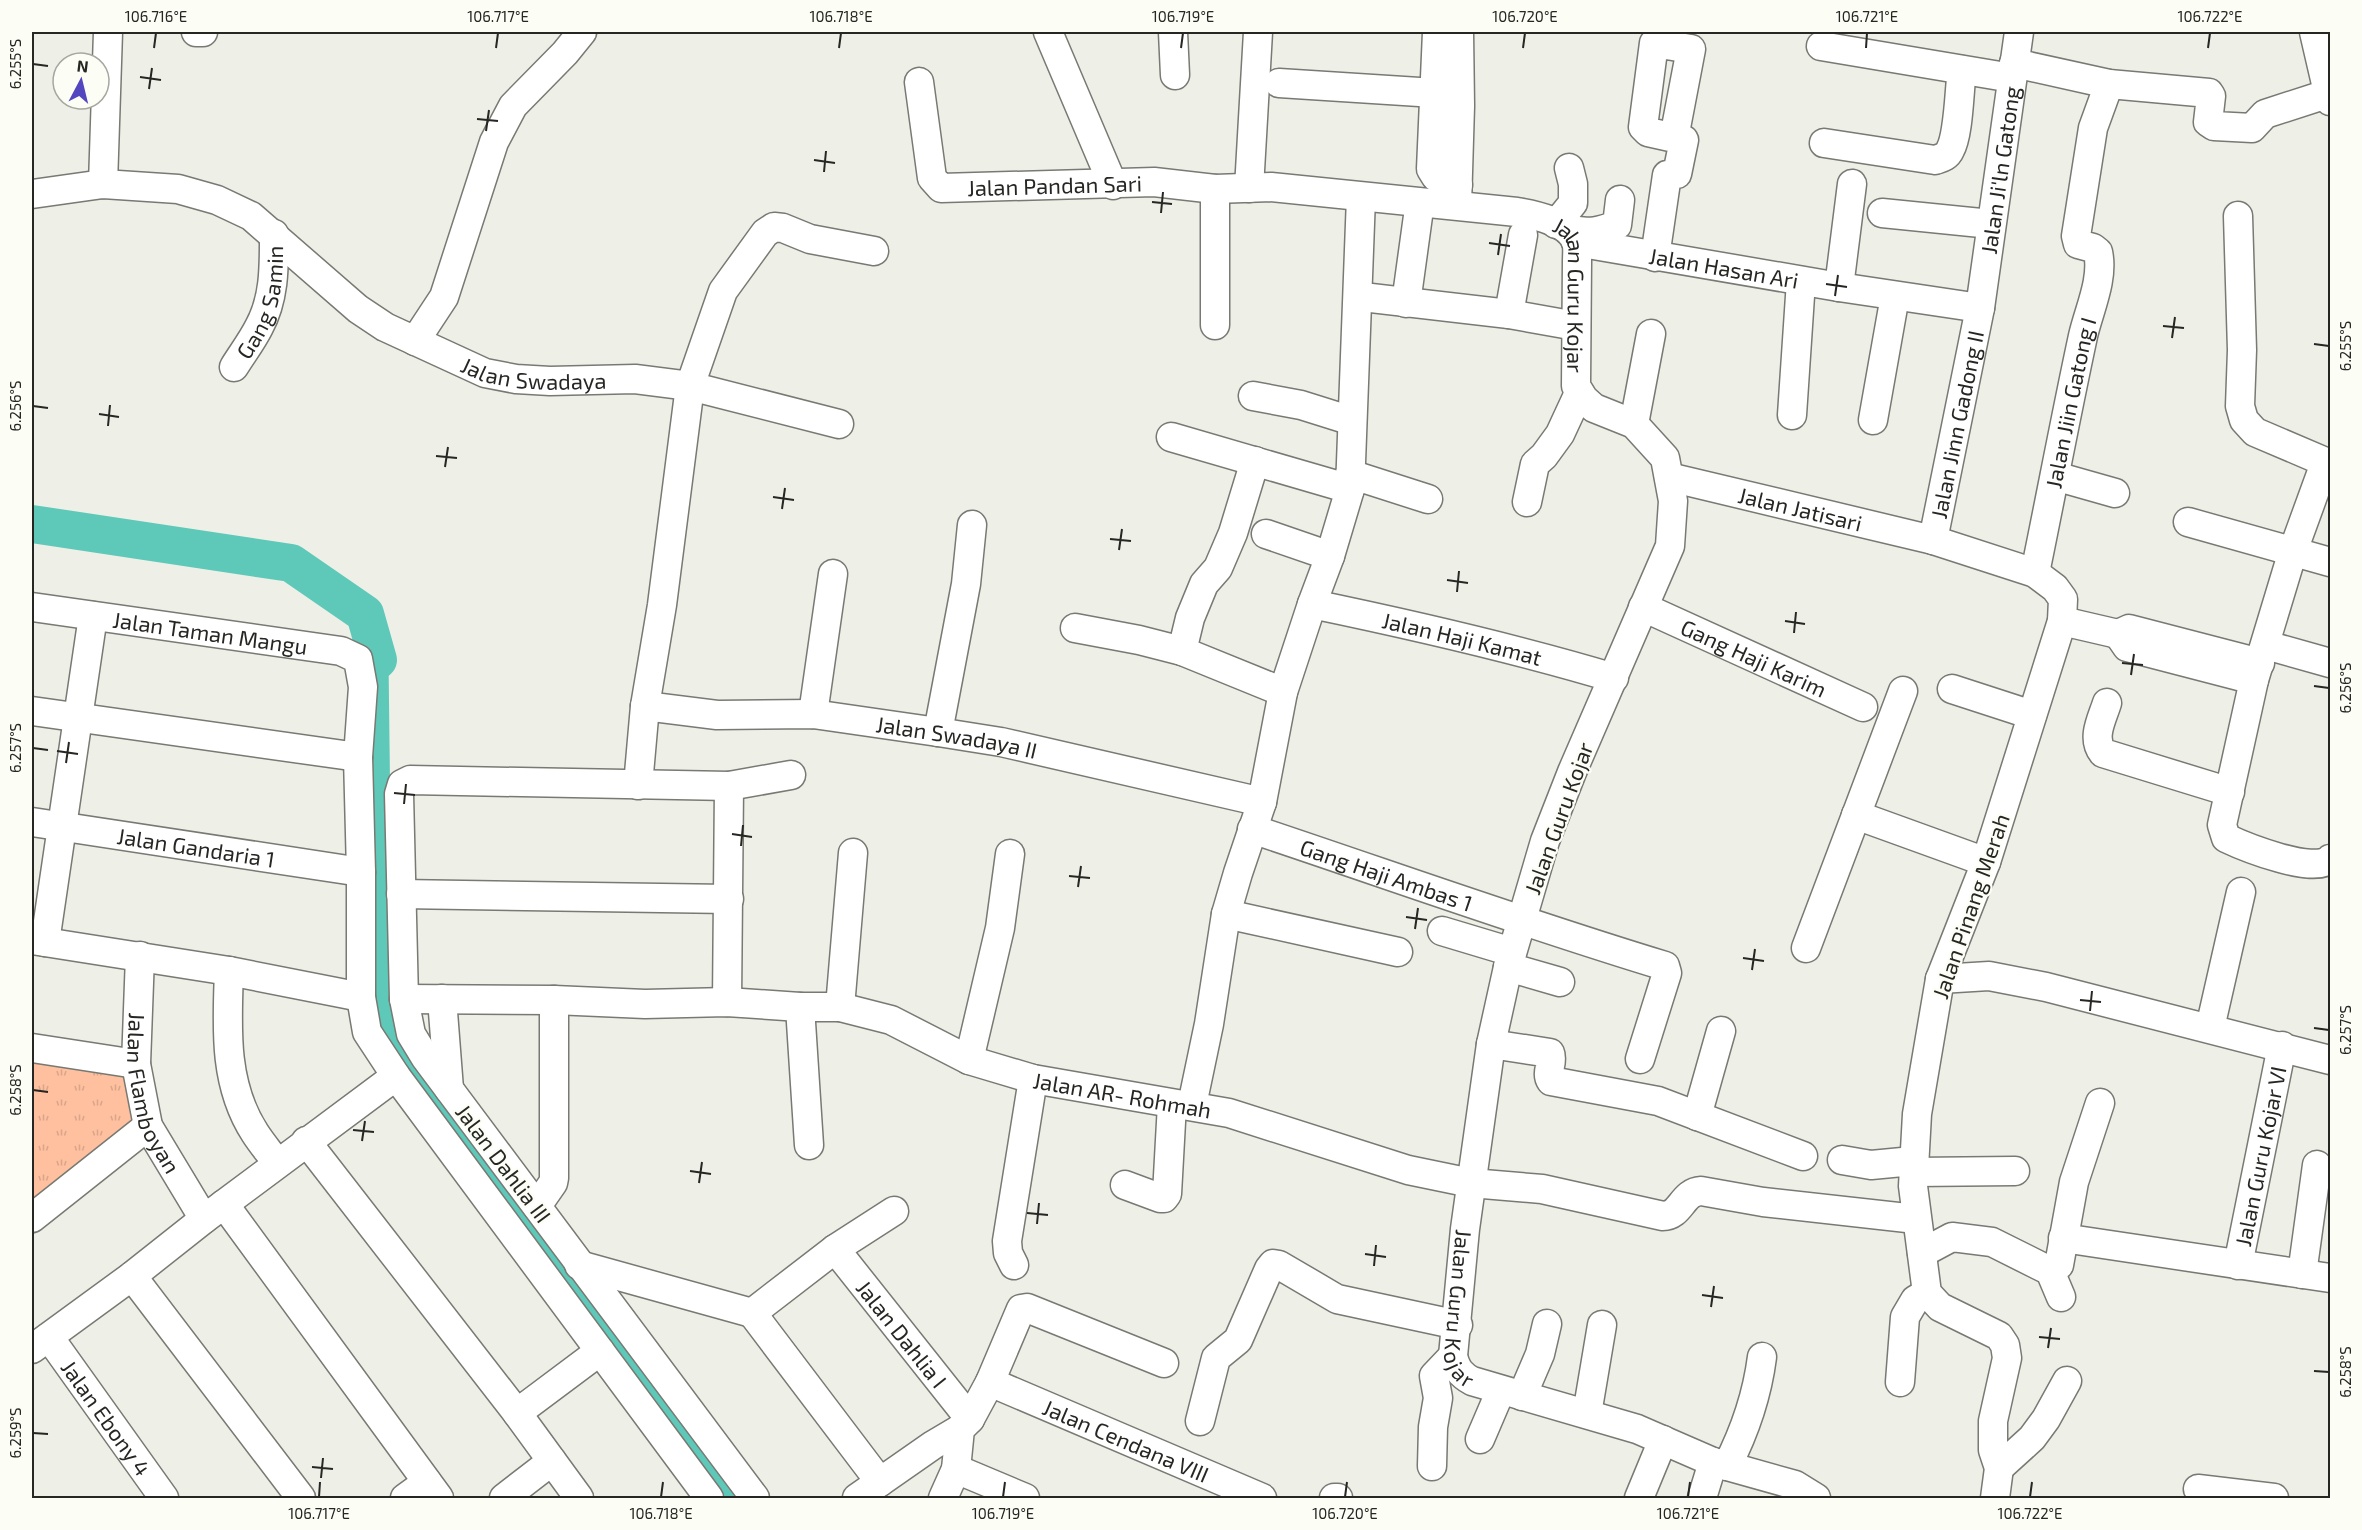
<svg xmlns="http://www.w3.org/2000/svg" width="2362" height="1530" viewBox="0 0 2362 1530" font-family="'Exo 2',sans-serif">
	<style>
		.park { fill: url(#park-tufts) }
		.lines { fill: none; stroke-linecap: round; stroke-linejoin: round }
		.canal { stroke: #5ec9b9; stroke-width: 21 }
		.river { stroke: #5ec9b9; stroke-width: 38 }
		.minor-casing { stroke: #787972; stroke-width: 31 }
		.minor { stroke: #fff; stroke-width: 28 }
		.ticks { fill: none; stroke: #262623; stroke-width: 2 }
		.labels { text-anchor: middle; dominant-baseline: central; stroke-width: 4.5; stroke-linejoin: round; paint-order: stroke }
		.street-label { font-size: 22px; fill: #262623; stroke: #fcfdf5 }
		.neatline { fill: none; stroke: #262623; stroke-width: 2 }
		.ticks-label { font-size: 15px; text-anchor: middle; fill: #262623 }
	</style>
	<defs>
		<pattern id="park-tufts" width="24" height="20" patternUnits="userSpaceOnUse" patternTransform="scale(1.5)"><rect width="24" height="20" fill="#fec09f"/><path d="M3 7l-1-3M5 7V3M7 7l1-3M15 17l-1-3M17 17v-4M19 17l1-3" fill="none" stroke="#daa589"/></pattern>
	</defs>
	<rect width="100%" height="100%" fill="#eef0e8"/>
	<!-- park -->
	<polygon class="park" points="32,1063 125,1074 138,1125 32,1202"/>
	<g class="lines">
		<!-- canal -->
		<polyline class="canal" points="378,660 382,985 387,1025 400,1053 734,1498"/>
		<!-- river -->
		<polyline class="river" points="32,524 291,563 365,614 378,660"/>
		<!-- minor casing -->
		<g class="minor-casing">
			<g id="minor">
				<polyline points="196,32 203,32"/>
				<polyline points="1048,32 1113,185"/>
				<polyline points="1173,32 1175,75"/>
				<polyline points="1437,32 1431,169 1436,177 1458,185"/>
				<polyline points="2314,32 2330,101"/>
				<polyline points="1821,46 2012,78"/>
				<polyline points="2014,63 2109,84 2209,93 2211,96 2208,122 2214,126 2252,128 2265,114 2330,93"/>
				<path id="s1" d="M919,82L932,178L941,188L1154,182L1215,189L1271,187L1517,212C1535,215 1569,222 1576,242C1578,247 1577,256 1577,261L1576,386L1584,399L1594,408L1634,424L1665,458L1673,501L1670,546L1572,772L1545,841L1508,967L1491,1044L1465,1229L1453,1356C1456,1369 1461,1375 1472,1381L1637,1429L1713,1462L1795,1485L1816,1498"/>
				<polyline points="1279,83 1435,93"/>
				<path d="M1824,143L1935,160C1941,158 1947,157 1950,150C1959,134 1959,90 1962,70"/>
				<polyline points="103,184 108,32"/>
				<polyline points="1249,188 1258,32"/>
				<path id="s2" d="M32,194L103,184L178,189L217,200L251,216L358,309L385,327L485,373L516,379L550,381L635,379L690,386L839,424"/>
				<polyline points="1457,205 1460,106 1459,32"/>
				<polyline points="1882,213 1991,224"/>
				<polyline points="2238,216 2242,350 2240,406 2244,420 2255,432 2330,464"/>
				<polyline points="1556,224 1573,203 1573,184 1569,168"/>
				<path d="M1572,230C1590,234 1600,231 1617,225L1620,200"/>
				<path id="s3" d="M1576,242L1839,287L1980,308"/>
				<polyline points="1655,257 1667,175 1677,174 1684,140 1648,132 1643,127 1654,43 1691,49 1674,138"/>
				<polyline points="1839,287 1852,184"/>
				<polyline points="1371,298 1509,314 1576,326"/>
				<polyline points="1406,303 1418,216"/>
				<polyline points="1509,314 1523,235"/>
				<polyline points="1215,325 1215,189"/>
				<polyline points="415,341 444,297 494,142 513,106 565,53 582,32"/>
				<path id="s4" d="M234,367C242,354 252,341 259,327C275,298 274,265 274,234"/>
				<polyline points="1253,396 1301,405 1352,421"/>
				<polyline points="1792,415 1801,281"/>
				<polyline points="1873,420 1895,296"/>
				<polyline points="1634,424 1651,334"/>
				<polyline points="1171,437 1350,489"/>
				<polyline points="1255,461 1233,533 1218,568 1204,584 1190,618 1182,651 1283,692"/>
				<path d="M2325,463L2293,551L2254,680L2222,825L2226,838C2245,847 2315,875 2330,859"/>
				<polyline points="1350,474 1428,499"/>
				<polyline points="2055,476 2115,493"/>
				<path id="s5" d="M1669,477L1933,540L2035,573L2055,588L2063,599L2062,621L1986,862L1940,979L1917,1114L1913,1186L1927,1293L1940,1307L1999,1336L2005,1345L2007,1358L1993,1421V1450L1999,1468L1995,1498"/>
				<polyline points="1527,502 1535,464 1544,456 1560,434 1579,393"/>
				<polyline points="2188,522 2330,562"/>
				<polyline points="1266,534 1330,556"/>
				<path id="s6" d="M1933,540L1980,308L2019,32"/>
				<path id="s7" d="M2035,573C2051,495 2066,415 2083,336C2089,310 2104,279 2098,252L2093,248L2078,244L2076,236L2093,128L2109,84"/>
				<path id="s8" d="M1312,604C1413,625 1514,648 1614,678"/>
				<path id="s9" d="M32,607L341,651L358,659L363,687L358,757L361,872V997L367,1032L396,1076L709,1498"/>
				<path id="s10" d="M1643,607L1863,707"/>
				<polyline points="2062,621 2118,634"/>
				<polyline points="1075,628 1139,640 1182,651"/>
				<polyline points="2266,645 2330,663"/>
				<polyline points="2254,680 2127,647 2118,634 2129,629 2260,663"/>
				<polyline points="1952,689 2032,715"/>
				<path d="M2107,703C2102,719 2091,738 2103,753L2230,792"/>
				<path id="s11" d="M645,706L717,715L813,714L938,732L1001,742L1262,802"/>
				<polyline points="32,711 358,757"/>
				<polyline points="813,714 833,574"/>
				<polyline points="938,732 966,584 972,525"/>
				<polyline points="638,785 645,706 662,605 690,386 723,291 765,233 774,227 783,228 810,239 874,251"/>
				<polyline points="1856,815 1986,862"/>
				<path id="s12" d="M32,822L361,872"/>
				<path id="s13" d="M1252,829C1390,875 1526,924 1665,966L1667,973L1640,1059"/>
				<polyline points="401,894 729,899"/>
				<polyline points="1226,914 1398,952"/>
				<polyline points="1442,931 1512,952"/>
				<polyline points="32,940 229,971 361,997"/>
				<polyline points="45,942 93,616"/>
				<polyline points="1806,948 1903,691"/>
				<path id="s14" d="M140,956L136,1064L148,1126L204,1219"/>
				<polyline points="1508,967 1560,982"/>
				<path d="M229,971C227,1026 223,1084 255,1133C262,1144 270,1153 277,1163"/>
				<polyline points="1940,979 1989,976 2046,987 2330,1060"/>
				<path id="s15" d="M404,999L554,1000L645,1004L727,1002L800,1007H840L891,1020L969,1060L1033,1079L1229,1113L1408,1170L1471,1183L1542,1189L1663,1216C1681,1216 1682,1192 1701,1191L1763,1202L1916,1219"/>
				<polyline points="442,999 449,1089"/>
				<polyline points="727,1002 729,786"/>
				<polyline points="800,1007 809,1145"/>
				<polyline points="840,1007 853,853"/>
				<polyline points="2210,1028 2241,892"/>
				<path d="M1491,1044L1550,1053C1554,1062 1545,1073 1551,1081L1658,1101L1803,1156"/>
				<polyline points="32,1048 136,1064"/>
				<polyline points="969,1060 1000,928 1010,854"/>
				<polyline points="1192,1105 1209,1024 1226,914 1238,873 1262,802 1283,692 1312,604 1330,556 1350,489 1361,197"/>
				<polyline points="1697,1116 1721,1031"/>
				<polyline points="306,1141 517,1413 579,1498"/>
				<polyline points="1842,1160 1871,1165 1913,1161"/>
				<polyline points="1913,1172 2015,1171"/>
				<polyline points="1125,1185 1160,1198 1164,1198 1167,1194 1172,1104"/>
				<polyline points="224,1204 439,1498"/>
				<polyline points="537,1206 553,1183 554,1178 554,1000"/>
				<polyline points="32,1218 148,1126"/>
				<polyline points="2063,1238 2330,1278"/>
				<path id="s16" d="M835,1249L970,1419"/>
				<polyline points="1922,1253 1952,1237 1992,1242 2050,1271 2061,1297"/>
				<polyline points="579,1265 752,1313"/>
				<polyline points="1014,1265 1008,1253 1007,1241 1033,1079"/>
				<path id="s17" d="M2238,1265L2282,1046"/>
				<polyline points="2050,1271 2059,1265 2074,1182 2100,1103"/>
				<polyline points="2302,1274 2317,1165"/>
				<polyline points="132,1276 301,1498"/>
				<polyline points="752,1313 880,1482"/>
				<polyline points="752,1313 835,1249 894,1211"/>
				<path id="s18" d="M49,1337L164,1498"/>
				<polyline points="32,1349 132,1276 204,1219 396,1076"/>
				<path id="s19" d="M990,1382L1262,1498"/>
				<polyline points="1900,1382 1905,1317 1915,1300 1927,1293"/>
				<polyline points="1522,1396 1540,1354 1547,1324"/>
				<polyline points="517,1413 600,1351"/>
				<polyline points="1587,1414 1602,1325"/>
				<polyline points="1200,1421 1216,1358 1238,1340 1269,1269 1273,1264 1279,1265 1337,1299 1458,1325"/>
				<polyline points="1480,1439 1501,1390"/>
				<polyline points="1432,1466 1433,1427 1438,1398 1434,1376 1453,1356"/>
				<path d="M1727,1466C1745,1431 1757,1396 1762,1357"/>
				<polyline points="1999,1468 2032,1438 2046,1419 2067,1381"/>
				<polyline points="956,1469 1025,1498"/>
				<polyline points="2198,1489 2274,1498"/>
				<polyline points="405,1498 427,1482"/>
				<polyline points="504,1498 552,1461"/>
				<polyline points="755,1498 425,1057 411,1034 404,999 399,794 402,784 410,780 729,786 791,775"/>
				<polyline points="857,1498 933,1445 960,1429"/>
				<polyline points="943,1498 956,1469 960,1429 970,1419 990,1382 1021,1309 1027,1308 1164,1363"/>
				<polyline points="1334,1498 1338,1498"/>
				<polyline points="1639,1498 1663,1440"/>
				<polyline points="1702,1498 1713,1462"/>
			</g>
		</g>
		<!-- minor -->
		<use href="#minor" class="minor"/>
	</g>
	<!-- ticks -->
	<path class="ticks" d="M154,48L156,33M496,48L498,33M839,48L841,33M1181,48L1183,33M1523,48L1525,33M1866,48L1867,33M2208,48L2210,33M33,64L48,66M140,77L161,80M149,89L152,68M477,119L498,121M486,131L489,110M814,160L835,163M824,172L826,151M1152,202L1172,204M1161,213L1163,192M1489,243L1510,246M1498,255L1501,234M1826,284L1847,287M1835,296L1838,275M2163,326L2184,328M2172,338L2175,317M2314,344L2329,346M33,406L48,408M99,414L119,417M108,426L110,405M436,456L457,458M445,467L448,447M773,497L794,500M782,509L785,488M1110,539L1131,541M1119,550L1122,529M1447,580L1468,583M1457,592L1459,571M1785,621L1805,624M1794,633L1796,612M2122,663L2143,665M2131,675L2134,654M2314,686L2329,688M33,748L48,750M57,751L78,754M66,763L69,742M394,793L415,795M404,804L406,784M732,834L752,837M741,846L743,825M1069,876L1090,878M1078,887L1081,866M1406,917L1427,920M1415,929L1418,908M1743,958L1764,961M1752,970L1755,949M2080,1000L2101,1002M2090,1011L2092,991M2314,1028L2329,1030M33,1090L48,1092M353,1130L374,1132M362,1141L365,1121M690,1171L711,1174M699,1183L702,1162M1027,1213L1048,1215M1037,1224L1039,1203M1365,1254L1386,1257M1374,1266L1376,1245M1702,1295L1723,1298M1711,1307L1714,1286M2039,1337L2060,1339M2048,1348L2051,1328M2314,1371L2329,1372M33,1433L48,1434M312,1467L333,1469M321,1478L323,1458M319,1497L320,1482M661,1497L663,1482M1003,1497L1005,1482M1345,1497L1347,1482M1688,1497L1690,1482M2030,1497L2032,1482"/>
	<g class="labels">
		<!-- street labels -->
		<g class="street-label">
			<text stroke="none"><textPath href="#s6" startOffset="376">Jalan Ji'ln Gatong</textPath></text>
			<text stroke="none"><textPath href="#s1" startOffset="224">Jalan Pandan Sari</textPath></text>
			<text stroke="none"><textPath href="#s3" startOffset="150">Jalan Hasan Ari</textPath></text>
			<text stroke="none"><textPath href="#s4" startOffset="72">Gang Samin</textPath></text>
			<text stroke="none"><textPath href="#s1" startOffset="808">Jalan Guru Kojar</textPath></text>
			<text stroke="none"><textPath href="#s2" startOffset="558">Jalan Swadaya</textPath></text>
			<text stroke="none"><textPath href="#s7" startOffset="174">Jalan Jiin Gatong I</textPath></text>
			<text stroke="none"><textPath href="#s6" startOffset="118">Jalan Jinn Gadong II</textPath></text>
			<text stroke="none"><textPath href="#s5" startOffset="135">Jalan Jatisari</textPath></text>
			<text stroke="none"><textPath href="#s9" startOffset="180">Jalan Taman Mangu</textPath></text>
			<text stroke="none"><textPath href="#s8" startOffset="154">Jalan Haji Kamat</textPath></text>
			<text stroke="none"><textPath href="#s10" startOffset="122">Gang Haji Karim</textPath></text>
			<text stroke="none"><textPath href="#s11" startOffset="314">Jalan Swadaya II</textPath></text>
			<text transform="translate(1558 818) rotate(-70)">Jalan Guru Kojar</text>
			<text stroke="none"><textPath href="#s12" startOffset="166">Jalan Gandaria 1</textPath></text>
			<text stroke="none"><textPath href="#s13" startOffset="142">Gang Haji Ambas 1</textPath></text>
			<text transform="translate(1970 906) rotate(-71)">Jalan Pinang Merah</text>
			<text stroke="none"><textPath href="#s14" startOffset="140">Jalan Flamboyan</textPath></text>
			<text stroke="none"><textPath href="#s15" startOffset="734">Jalan AR- Rohmah</textPath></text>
			<text stroke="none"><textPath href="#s17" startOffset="111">Jalan Guru Kojar VI</textPath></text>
			<text transform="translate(504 1163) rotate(53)">Jalan Dahlia III</text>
			<text stroke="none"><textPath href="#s1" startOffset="1906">Jalan Guru Kojar</textPath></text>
			<text stroke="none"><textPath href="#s16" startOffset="108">Jalan Dahlia I</textPath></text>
			<text stroke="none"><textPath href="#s18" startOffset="99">Jalan Ebony 4</textPath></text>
			<text stroke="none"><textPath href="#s19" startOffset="148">Jalan Cendana VIII</textPath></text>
		</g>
	</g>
	<!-- border -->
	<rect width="2362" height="1530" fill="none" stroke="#fcfdf5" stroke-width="66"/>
	<!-- north arrow -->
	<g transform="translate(81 81) rotate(7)"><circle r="28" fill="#fcfdf5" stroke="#a6a7a1" stroke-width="1.5"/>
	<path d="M0-4.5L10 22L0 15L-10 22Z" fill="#5247be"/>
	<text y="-9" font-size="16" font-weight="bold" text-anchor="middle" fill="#262623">N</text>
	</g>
	<rect x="33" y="33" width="2296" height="1464" class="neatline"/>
	<g class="ticks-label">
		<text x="156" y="22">106.716°E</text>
		<text x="498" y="22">106.717°E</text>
		<text x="841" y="22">106.718°E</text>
		<text x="1183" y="22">106.719°E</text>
		<text x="1525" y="22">106.720°E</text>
		<text x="1867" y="22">106.721°E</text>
		<text x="2210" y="22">106.722°E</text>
		<text transform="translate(16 64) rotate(-90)" y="5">6.255°S</text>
		<text transform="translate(2346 346) rotate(-90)" y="5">6.255°S</text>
		<text transform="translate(16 406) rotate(-90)" y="5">6.256°S</text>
		<text transform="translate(2346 688) rotate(-90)" y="5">6.256°S</text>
		<text transform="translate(16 748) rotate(-90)" y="5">6.257°S</text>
		<text transform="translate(2346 1030) rotate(-90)" y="5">6.257°S</text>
		<text transform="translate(16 1090) rotate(-90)" y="5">6.258°S</text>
		<text transform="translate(2346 1372) rotate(-90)" y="5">6.258°S</text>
		<text transform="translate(16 1433) rotate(-90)" y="5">6.259°S</text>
		<text x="319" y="1519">106.717°E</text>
		<text x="661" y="1519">106.718°E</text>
		<text x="1003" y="1519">106.719°E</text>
		<text x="1345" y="1519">106.720°E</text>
		<text x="1688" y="1519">106.721°E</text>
		<text x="2030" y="1519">106.722°E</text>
	</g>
</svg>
